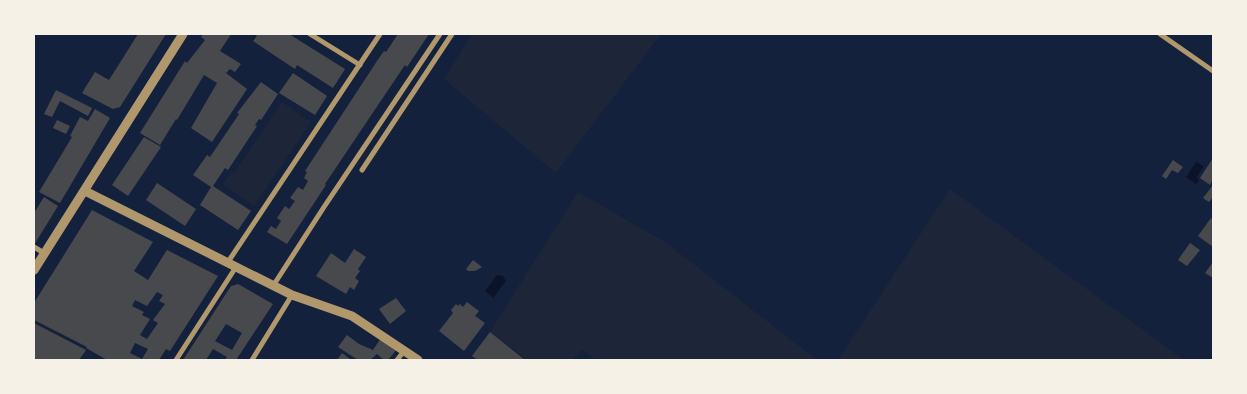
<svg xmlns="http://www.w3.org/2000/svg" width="1247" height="394" viewBox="0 0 1247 394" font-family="'Fira Sans Condensed',sans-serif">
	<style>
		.green { fill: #1d2539 }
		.water { fill: #0b132b }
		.building { fill: #48494c; fill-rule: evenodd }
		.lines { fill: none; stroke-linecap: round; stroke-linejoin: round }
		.minor { stroke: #b1986c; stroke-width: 5 }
		.tertiary { stroke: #b1986c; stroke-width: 9 }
	</style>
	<rect width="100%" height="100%" fill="#14213d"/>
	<!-- green -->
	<g class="green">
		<polygon points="472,34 661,34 556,173 444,79"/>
		<polygon points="282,102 311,122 254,206 223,184 231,173 234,173"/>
		<polygon points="950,189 1184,360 838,360"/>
		<polygon points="578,192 665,242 817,360 596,360 582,350 572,360 527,360 490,332"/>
	</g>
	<!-- water -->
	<g class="water">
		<polygon points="1196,162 1204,166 1197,177 1199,180 1196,184 1186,177"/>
		<polygon points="497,275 503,276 506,281 493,298 485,291"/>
	</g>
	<!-- building -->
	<g class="building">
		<polygon points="138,34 166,34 120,107 113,109 82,93 95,72 109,80"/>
		<polygon points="203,34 231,34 220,51 241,64 235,72 230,69 226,73 247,89 212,142 191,128 217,83 204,75 177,120 176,119 160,145 140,133 185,61 187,63 205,40 201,37"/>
		<polygon points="253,34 289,34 345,69 333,88 297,65 295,69 253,41 257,36"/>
		<polygon points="398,34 429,34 407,67 405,65 378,105 325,184 326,185 287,244 267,232 271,226 276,229 281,221 277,218 285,206 289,209 295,201 290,198 298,187 303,190 308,181 304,178 307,172 305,171 377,61 384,51 386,52"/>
		<polygon points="293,73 327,96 315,115 279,93"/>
		<polygon points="261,82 278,94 261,120 259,119 255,125 257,126 228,170 225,168 213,186 251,211 238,230 200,205 211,187 193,175 207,155 210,157 239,114 237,113"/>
		<polygon points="56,90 92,108 88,116 60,101 52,117 44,114"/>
		<polygon points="95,109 110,118 60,203 39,192 72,137 70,136 80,117 88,121"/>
		<polygon points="57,120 70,126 66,134 53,128"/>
		<polygon points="144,137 161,147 128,196 112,185"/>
		<polygon points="1213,158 1213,179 1210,185 1200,178"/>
		<polygon points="1173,160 1183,167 1178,173 1172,170 1166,179 1162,176"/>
		<polygon points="157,183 196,209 185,226 146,200"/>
		<polygon points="1213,185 1213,197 1209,202 1203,198"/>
		<polygon points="44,197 58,206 34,245 34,213"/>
		<path d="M92,210L153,242L134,271L148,280L167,250L218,276L170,351L166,349L159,360H107L86,348L87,347L34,320V303ZM157,292L163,295L159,301L165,304L153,320L158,323L147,339L140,335L150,319L142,315L144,312L132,306L135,300L147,306ZM135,343L148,349L142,359L130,353Z"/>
		<polygon points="1211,218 1213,220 1213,247 1198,236"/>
		<polygon points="1190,243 1200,250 1187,266 1178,260"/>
		<polygon points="354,249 366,257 358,269 360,271 355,278 359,281 354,290 350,287 346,294 316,276 331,253 345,263"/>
		<polygon points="473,260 482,267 475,271 468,271 466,269"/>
		<polygon points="1213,262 1213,278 1205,273"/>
		<path d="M238,284L273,304L236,360H225L227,357L213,349L206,360H183L231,286ZM226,324L242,333L232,350L215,341Z"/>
		<polygon points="396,298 406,311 390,324 379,309"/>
		<polygon points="467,302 479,311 475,316 485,323 464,351 439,331 453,313 451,310 456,304 458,306 460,304 463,307"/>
		<polygon points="34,323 86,350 79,360 34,360"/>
		<polygon points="490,332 525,360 478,360 472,356"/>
		<polygon points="347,335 359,344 373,350 381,338 397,349 388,360 384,360 377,354 370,360 358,360 338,347"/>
		<polygon points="342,353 346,356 351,360 337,360"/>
	</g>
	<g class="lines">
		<!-- minor -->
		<g class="minor">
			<polyline points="310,34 360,65"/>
			<polyline points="1160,34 1213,71"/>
			<polyline points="362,170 452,34"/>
			<polyline points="34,247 44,253"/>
			<polyline points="228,262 380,34"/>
			<polyline points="273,286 324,207 440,34"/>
			<polyline points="176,360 236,267"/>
			<polyline points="252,360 292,295"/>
			<polyline points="397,360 405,350"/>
		</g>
		<!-- tertiary -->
		<g class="tertiary">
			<polyline points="85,191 292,295 352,316 418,360"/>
			<polyline points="34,270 183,34"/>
		</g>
	</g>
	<!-- border -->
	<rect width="1247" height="394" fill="none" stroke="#f6f1e7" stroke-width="70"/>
</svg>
